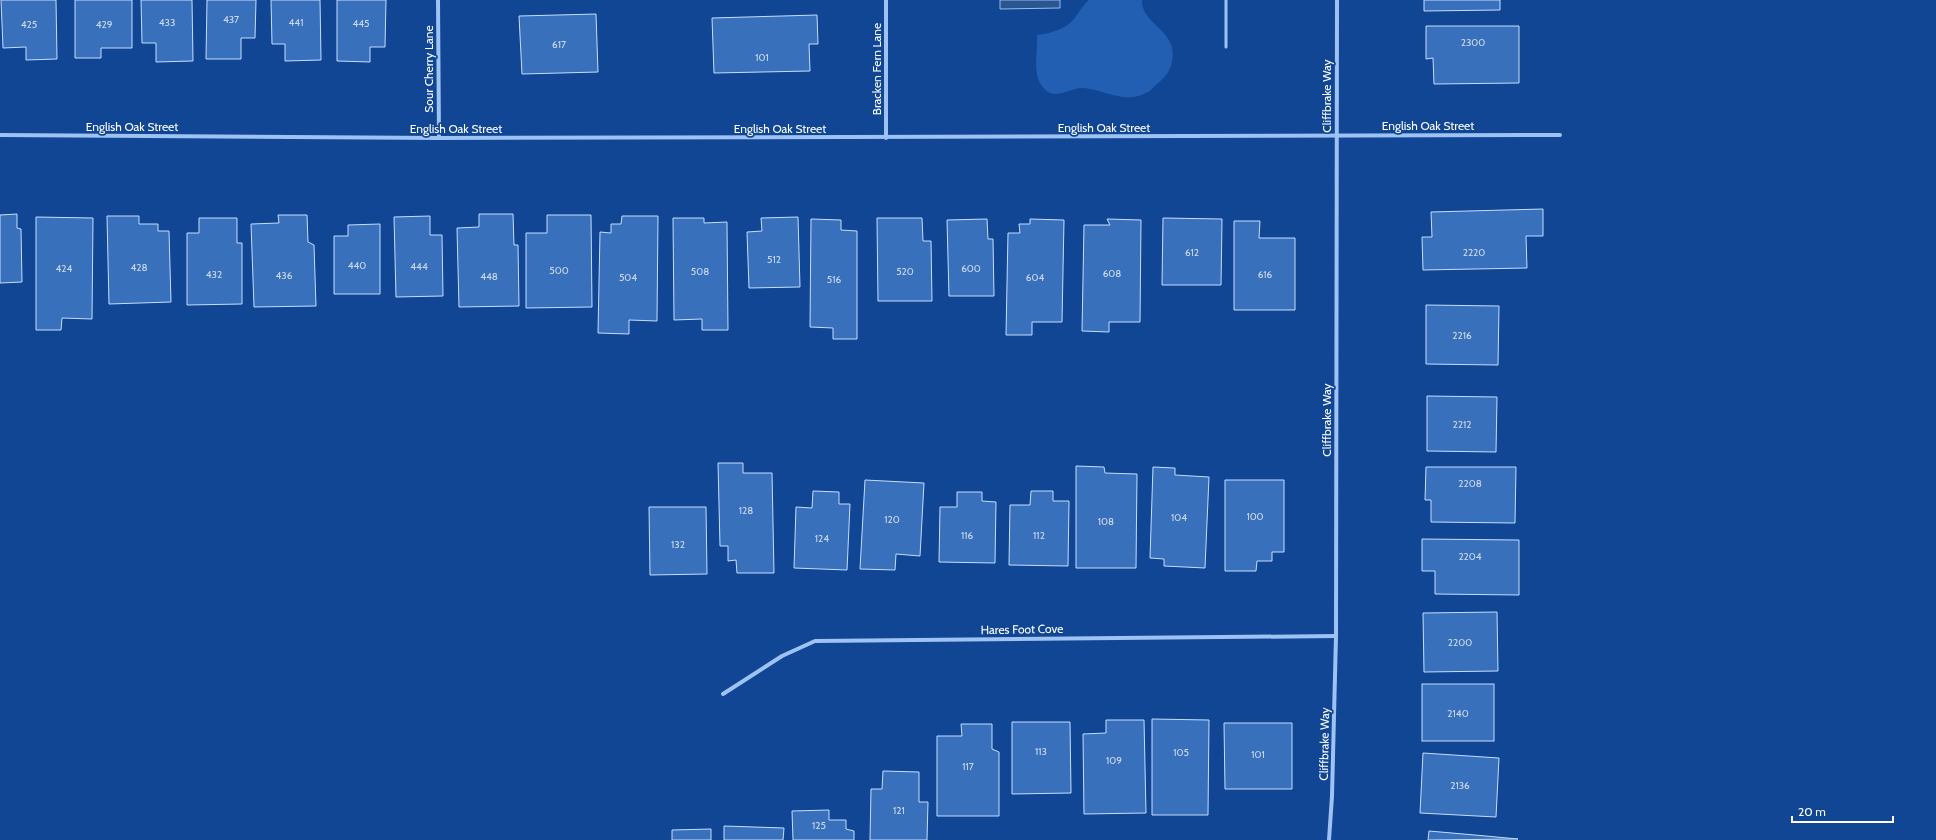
<svg xmlns="http://www.w3.org/2000/svg" width="1936" height="840" viewBox="0 0 1936 840" font-family="Cabin,sans-serif">
	<style>
		.green { fill: #225fb3 }
		.water { fill: #2c548e; stroke: #8fbcf7 }
		.building { fill: #3970bc; stroke: #c5ddfe }
		.lines { fill: none; stroke-linecap: round; stroke-linejoin: round }
		.lane { stroke: #9dc2f3; stroke-width: 3 }
		.street { stroke: #9dc2f3; stroke-width: 4 }
		.labels { text-anchor: middle; dominant-baseline: central; stroke-width: 3.5; stroke-linejoin: round; paint-order: stroke }
		.number-label { font-size: 10px; fill: #cedbee }
		.street-label { font-size: 12px; fill: #fff; stroke: #104693 }
	</style>
	<rect width="100%" height="100%" fill="#104693"/>
	<!-- green -->
	<path class="green" d="M1089,0H1142C1141,25 1179,30 1172,62C1170,72 1165,77 1157,84C1154,86 1152,90 1148,92C1126,105 1105,90 1084,88C1068,87 1053,105 1040,83C1033,70 1038,50 1037,35C1048,34 1066,29 1073,20C1079,13 1082,6 1089,0Z"/>
	<!-- water -->
	<polygon class="water" points="1000,0 1060,0 1060,8 1000,9"/>
	<!-- building -->
	<g class="building">
		<polygon points="1,0 56,0 57,59 26,60 26,47 3,48"/>
		<polygon points="75,0 132,0 132,48 101,48 101,58 75,58"/>
		<polygon points="141,0 192,0 193,61 156,62 156,43 142,43"/>
		<polygon points="207,0 256,0 255,38 241,38 241,59 206,59"/>
		<polygon points="271,0 320,0 321,60 285,61 285,44 272,44"/>
		<polygon points="337,0 386,0 385,47 370,47 370,62 337,61"/>
		<polygon points="1424,0 1500,0 1500,10 1424,11"/>
		<polygon points="596,14 598,72 522,74 519,16"/>
		<polygon points="817,15 818,44 809,44 810,71 714,73 712,18"/>
		<polygon points="1426,26 1519,26 1519,83 1434,84 1433,58 1426,59"/>
		<polygon points="1543,209 1543,236 1526,236 1527,268 1423,270 1422,237 1432,237 1431,212"/>
		<polygon points="17,214 17,228 21,229 22,282 0,283 0,215"/>
		<polygon points="479,214 513,214 514,245 518,245 519,306 459,307 457,228 479,227"/>
		<polygon points="278,215 307,215 308,242 314,245 316,306 254,307 251,224 279,223"/>
		<polygon points="547,215 591,215 592,307 526,308 526,233 547,233"/>
		<polygon points="107,216 139,216 139,224 158,224 158,231 169,231 171,302 109,304"/>
		<polygon points="430,216 430,235 442,235 443,296 396,297 394,217"/>
		<polygon points="622,216 658,216 657,321 629,320 629,334 598,333 600,232 611,233 611,224 621,224"/>
		<polygon points="36,217 93,218 92,319 62,318 61,330 36,330"/>
		<polygon points="798,217 800,287 749,288 747,232 762,231 761,218"/>
		<polygon points="199,218 237,218 237,243 242,243 242,304 187,305 187,233 199,233"/>
		<polygon points="673,218 704,218 704,223 727,222 728,330 702,330 702,319 674,320"/>
		<polygon points="877,218 922,218 923,241 931,241 932,301 878,301"/>
		<polygon points="1163,218 1222,219 1221,285 1162,285"/>
		<polygon points="811,219 841,220 841,230 857,231 857,339 833,339 833,328 810,327"/>
		<polygon points="987,219 988,239 993,239 994,296 949,296 947,220"/>
		<polygon points="1030,219 1064,220 1062,322 1032,322 1032,335 1006,335 1008,233 1020,233 1019,224 1030,224"/>
		<polygon points="1107,219 1141,220 1140,322 1109,322 1109,332 1082,331 1084,225 1110,225"/>
		<polygon points="1234,221 1260,221 1259,238 1295,238 1295,310 1234,310"/>
		<polygon points="380,224 380,294 334,294 334,236 348,236 348,225"/>
		<polygon points="1426,305 1499,306 1498,365 1426,364"/>
		<polygon points="1427,396 1497,397 1496,452 1427,451"/>
		<polygon points="718,463 743,463 743,473 772,473 774,573 737,573 736,560 728,561 728,546 720,546"/>
		<polygon points="1076,466 1104,467 1105,473 1137,474 1136,568 1076,568"/>
		<polygon points="1153,467 1175,468 1175,475 1209,477 1205,568 1164,566 1164,559 1150,558"/>
		<polygon points="1426,467 1516,467 1515,523 1431,522 1431,500 1425,500"/>
		<polygon points="865,480 924,483 920,556 896,554 895,570 860,569"/>
		<polygon points="1225,480 1284,480 1284,552 1272,552 1272,561 1257,561 1256,571 1225,571"/>
		<polygon points="813,491 839,492 839,504 850,504 847,570 794,568 796,507 812,508"/>
		<polygon points="1031,491 1053,491 1053,501 1069,501 1068,566 1009,565 1010,505 1030,505"/>
		<polygon points="957,492 982,492 982,501 996,502 995,563 939,562 940,507 957,507"/>
		<polygon points="649,507 706,507 707,574 650,575"/>
		<polygon points="1422,539 1519,540 1519,595 1435,594 1435,571 1422,571"/>
		<polygon points="1497,612 1498,671 1424,672 1423,613"/>
		<rect x="1422" y="684" width="72" height="57"/>
		<polygon points="1152,719 1209,720 1208,815 1152,815"/>
		<polygon points="1106,720 1144,720 1146,813 1084,814 1083,734 1106,733"/>
		<polygon points="1012,722 1070,722 1071,793 1012,794"/>
		<polygon points="1224,723 1292,723 1292,789 1225,789"/>
		<polygon points="961,724 992,724 992,749 999,752 999,816 937,816 937,736 962,736"/>
		<polygon points="1423,753 1499,758 1496,817 1420,813"/>
		<polygon points="883,771 919,772 919,802 928,802 927,840 870,840 871,789 882,789"/>
		<polygon points="829,810 829,820 846,820 846,829 854,831 854,840 793,840 792,811"/>
		<polygon points="724,826 784,828 783,840 724,840"/>
		<polygon points="711,829 711,840 672,840 672,830"/>
		<polygon points="1429,831 1486,836 1518,839 1428,840"/>
	</g>
	<g class="lines">
		<!-- lane -->
		<polyline class="lane" points="1226,0 1226,47"/>
		<!-- street -->
		<g class="street">
			<polyline points="438,0 439,138"/>
			<polyline points="0,135 439,138 1560,135"/>
			<polyline points="886,138 886,0"/>
			<polyline points="723,694 782,656 815,641 1336,636"/>
			<polyline points="1329,840 1332,796 1336,636 1337,0"/>
		</g>
	</g>
	<g class="labels">
		<!-- number labels -->
		<g class="number-label">
			<text x="231" y="19">437</text>
			<text x="167" y="22">433</text>
			<text x="296" y="22">441</text>
			<text x="361" y="23">445</text>
			<text x="29" y="24">425</text>
			<text x="104" y="24">429</text>
			<text x="1473" y="42">2300</text>
			<text x="559" y="44">617</text>
			<text x="762" y="57">101</text>
			<text x="1192" y="252">612</text>
			<text x="1474" y="252">2220</text>
			<text x="774" y="259">512</text>
			<text x="357" y="265">440</text>
			<text x="419" y="266">444</text>
			<text x="139" y="267">428</text>
			<text x="64" y="268">424</text>
			<text x="971" y="268">600</text>
			<text x="559" y="270">500</text>
			<text x="700" y="271">508</text>
			<text x="905" y="271">520</text>
			<text x="1112" y="273">608</text>
			<text x="214" y="274">432</text>
			<text x="1265" y="274">616</text>
			<text x="284" y="275">436</text>
			<text x="489" y="276">448</text>
			<text x="628" y="277">504</text>
			<text x="1035" y="277">604</text>
			<text x="834" y="279">516</text>
			<text x="1462" y="335">2216</text>
			<text x="1462" y="424">2212</text>
			<text x="1470" y="483">2208</text>
			<text x="746" y="510">128</text>
			<text x="1255" y="516">100</text>
			<text x="1179" y="517">104</text>
			<text x="892" y="519">120</text>
			<text x="1106" y="521">108</text>
			<text x="967" y="535">116</text>
			<text x="1039" y="535">112</text>
			<text x="822" y="538">124</text>
			<text x="678" y="544">132</text>
			<text x="1470" y="556">2204</text>
			<text x="1460" y="642">2200</text>
			<text x="1458" y="713">2140</text>
			<text x="1041" y="751">113</text>
			<text x="1181" y="752">105</text>
			<text x="1258" y="754">101</text>
			<text x="1114" y="760">109</text>
			<text x="968" y="766">117</text>
			<text x="1460" y="785">2136</text>
			<text x="899" y="810">121</text>
			<text x="819" y="825">125</text>
		</g>
		<!-- street labels -->
		<g class="street-label">
			<text transform="translate(428 69) rotate(-90)">Sour Cherry Lane</text>
			<text transform="translate(876 69) rotate(-90)">Bracken Fern Lane</text>
			<text transform="translate(1326 96) rotate(-90)">Cliffbrake Way</text>
			<text x="1428" y="125">English Oak Street</text>
			<text x="132" y="126">English Oak Street</text>
			<text x="1104" y="127">English Oak Street</text>
			<text x="456" y="128">English Oak Street</text>
			<text x="780" y="128">English Oak Street</text>
			<text transform="translate(1326 420) rotate(-90)">Cliffbrake Way</text>
			<text transform="translate(1022 629) rotate(-1)">Hares Foot Cove</text>
			<text transform="translate(1324 744) rotate(-89)">Cliffbrake Way</text>
		</g>
	</g>
	<!-- scale -->
	<path d="M1792 816v6h101v-6" fill="none" stroke="#ffffff" stroke-width="2"/>
	<text x="1798" y="816" font-size="12" fill="#ffffff" stroke="#104693" stroke-width="3" paint-order="stroke">20 m</text>
</svg>
